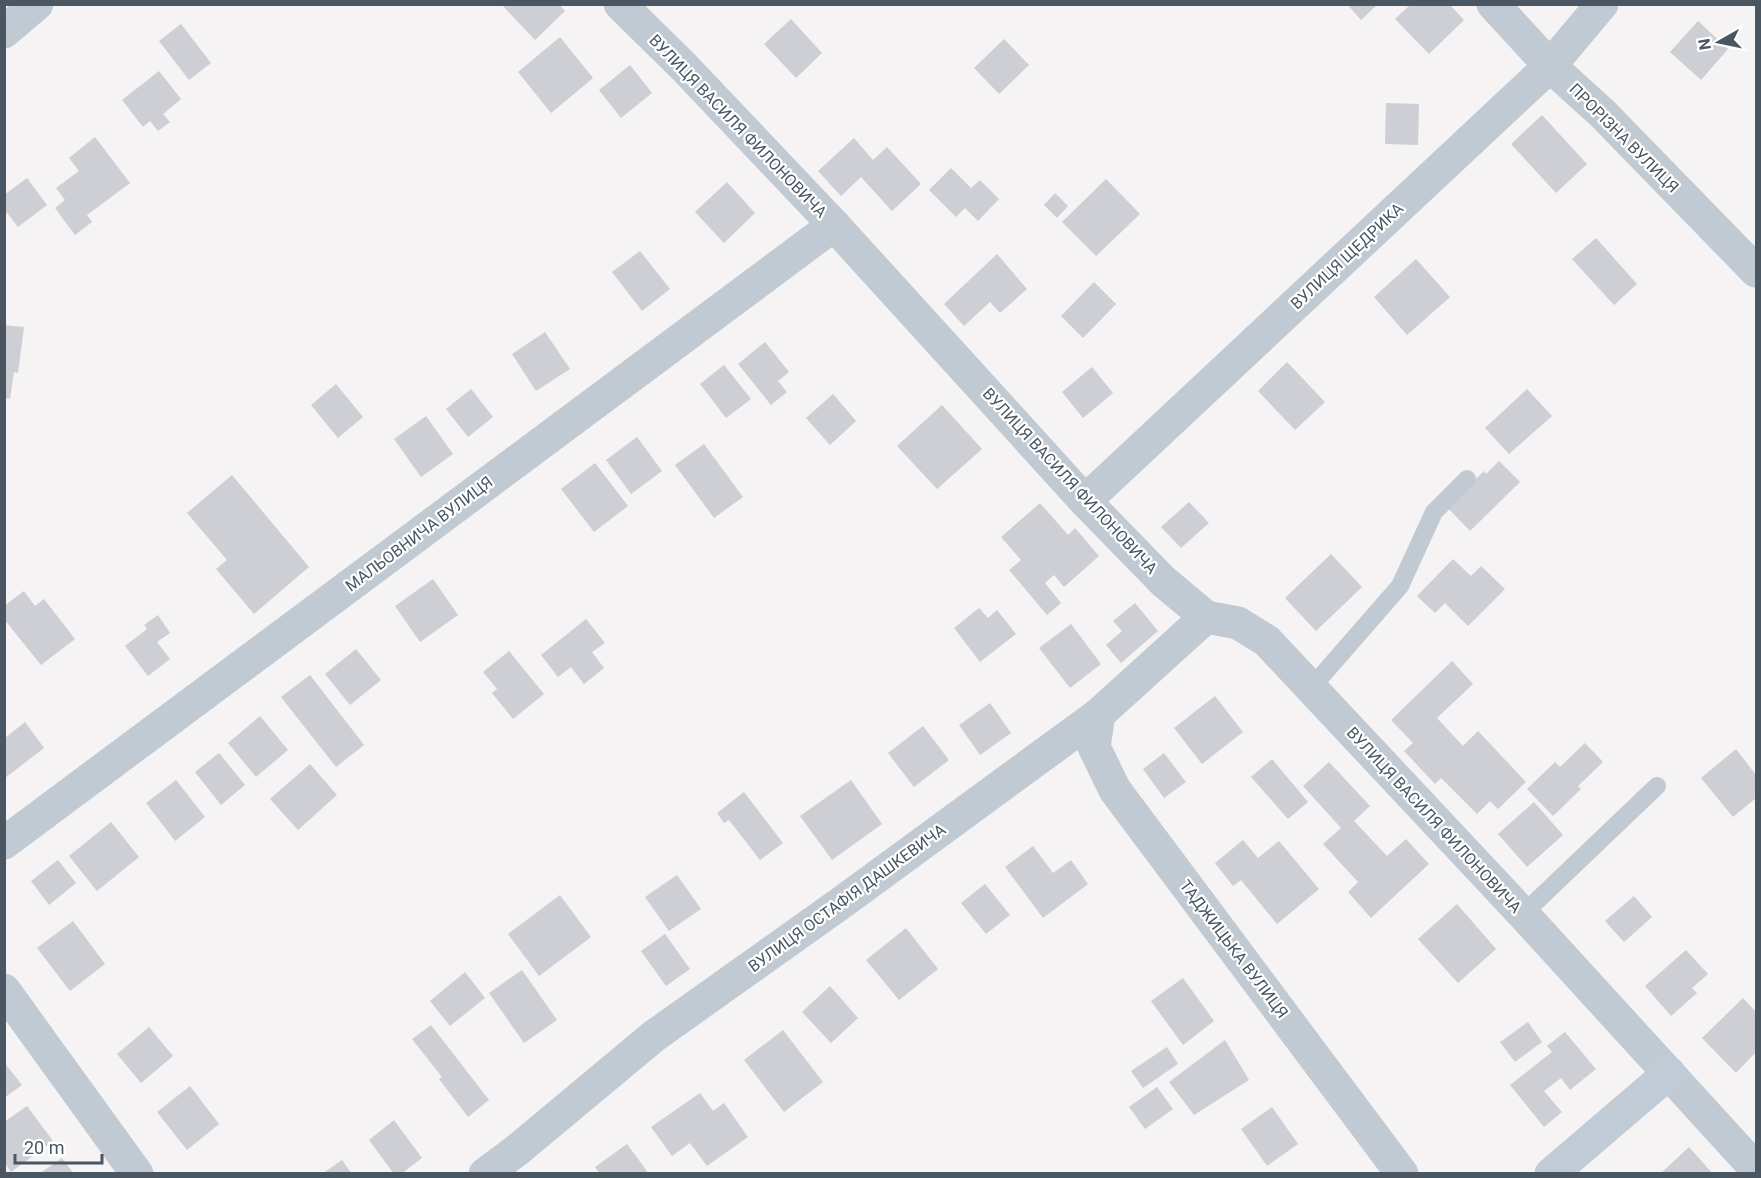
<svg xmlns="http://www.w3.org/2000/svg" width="1761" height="1178" viewBox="0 0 1761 1178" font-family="Roboto,sans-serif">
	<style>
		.building { fill: #cdcfd5 }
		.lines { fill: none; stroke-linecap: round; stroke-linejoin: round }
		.lane { stroke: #c1cad2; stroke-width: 18 }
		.street { stroke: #c1cad2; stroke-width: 33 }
		.secondary { stroke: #c1cbd6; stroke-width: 33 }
		.labels { text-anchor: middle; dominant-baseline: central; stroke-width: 4.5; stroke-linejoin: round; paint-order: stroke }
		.street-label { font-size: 16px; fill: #4a5661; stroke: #fff }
	</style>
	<rect width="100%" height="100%" fill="#f5f3f3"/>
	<!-- building -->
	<g class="building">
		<polygon points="501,4 559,4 565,11 535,40"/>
		<polygon points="1347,4 1378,4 1361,20"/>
		<polygon points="1411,4 1449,4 1464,20 1429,54 1395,19"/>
		<polygon points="791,19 822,53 796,78 764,44"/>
		<polygon points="1698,21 1728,49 1701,80 1670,52"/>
		<polygon points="181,24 211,63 189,80 159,41"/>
		<polygon points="560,37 593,78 551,113 518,72"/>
		<polygon points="1004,39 1029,65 999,94 974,68"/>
		<polygon points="630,65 652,93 621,118 599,90"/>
		<polygon points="159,71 181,99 163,114 170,122 158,131 150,121 143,127 122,100"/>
		<polygon points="1386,103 1419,104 1418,145 1385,144"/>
		<polygon points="1542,115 1587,164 1556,193 1511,144"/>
		<polygon points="95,137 130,183 87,215 92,222 75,235 55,208 65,200 56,188 79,171 69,158"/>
		<polygon points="854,138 873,160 887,147 921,184 892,211 861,177 841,196 818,171"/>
		<polygon points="951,168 971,188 980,180 999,199 978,221 965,208 956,217 929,190"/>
		<polygon points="27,178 47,205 18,227 4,209 4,195"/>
		<polygon points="1106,179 1140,214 1096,256 1062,222"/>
		<polygon points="727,182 755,213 724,243 695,212"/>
		<polygon points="1055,193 1068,206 1057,218 1044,205"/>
		<polygon points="1596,238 1637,284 1614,305 1572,259"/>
		<polygon points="640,251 670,289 642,311 612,272"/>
		<polygon points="997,254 1027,289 1000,313 990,302 964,326 944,304"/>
		<polygon points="1416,259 1450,297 1407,335 1374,297"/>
		<polygon points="1094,282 1116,304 1083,338 1061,316"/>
		<polygon points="4,325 24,327 18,373 14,372 10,399 4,398"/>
		<polygon points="545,332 570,369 536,391 512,354"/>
		<polygon points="765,342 789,372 778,381 787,392 771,405 738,364"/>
		<polygon points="1287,362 1325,402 1295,430 1258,391"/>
		<polygon points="724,365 751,399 726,418 700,384"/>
		<polygon points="1092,367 1113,393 1083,418 1062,392"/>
		<polygon points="336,384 363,417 338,438 311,405"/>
		<polygon points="471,389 493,417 468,437 446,409"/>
		<polygon points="1527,389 1552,416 1509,454 1485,428"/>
		<polygon points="833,394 856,421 830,445 806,418"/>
		<polygon points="942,405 982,449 937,489 897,446"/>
		<polygon points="426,416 453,454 421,477 394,439"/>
		<polygon points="637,437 662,471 631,494 606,460"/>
		<polygon points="704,444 743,497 714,518 675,465"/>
		<polygon points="1499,461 1520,482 1470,531 1447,507 1484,471 1486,474"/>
		<polygon points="595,463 628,506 594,532 561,489"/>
		<polygon points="232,475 309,567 254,614 216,569 227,560 187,513"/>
		<polygon points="1189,502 1209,523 1181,548 1161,527"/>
		<polygon points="1040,503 1068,535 1075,528 1099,556 1064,587 1054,575 1045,583 1061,603 1047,615 1009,570 1021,560 1001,537"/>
		<polygon points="1331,554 1362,587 1316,631 1285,598"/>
		<polygon points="1453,559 1471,576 1481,566 1505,589 1468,626 1445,603 1435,613 1417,596"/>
		<polygon points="433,579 458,615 420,642 395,606"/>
		<polygon points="24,591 35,606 44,599 75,639 41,665 4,619 4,606"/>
		<polygon points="1135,603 1158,631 1121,663 1106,645 1122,631 1113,621"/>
		<polygon points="979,608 988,618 997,610 1016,634 980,662 954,628"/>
		<polygon points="158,615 170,633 157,642 170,659 148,676 125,646 147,629 144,625"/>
		<polygon points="586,619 605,643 592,652 604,668 584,684 571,667 558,677 541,655"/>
		<polygon points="1071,624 1101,664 1070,688 1039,648"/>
		<polygon points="356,649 381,680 350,705 325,674"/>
		<polygon points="509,651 544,694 513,719 492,693 497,689 483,672"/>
		<polygon points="1452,661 1473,684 1437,718 1463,746 1478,731 1526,782 1498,809 1490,801 1477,814 1441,778 1435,784 1404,751 1413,743 1391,720"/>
		<polygon points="310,675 364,745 336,767 281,697"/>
		<polygon points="1215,696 1243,732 1202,764 1174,728"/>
		<polygon points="990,703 1011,733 980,755 959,725"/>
		<polygon points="260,716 288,750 256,777 228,743"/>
		<polygon points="25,722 44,748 5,778 5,738"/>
		<polygon points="923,726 949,760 914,787 888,753"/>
		<polygon points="1585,743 1603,762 1578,786 1581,789 1553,816 1527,789 1555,762 1560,767"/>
		<polygon points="1736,749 1756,775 1756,798 1733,817 1701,778"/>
		<polygon points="219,753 245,785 221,805 195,772"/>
		<polygon points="1164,753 1186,782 1164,798 1143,769"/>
		<polygon points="1272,759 1308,802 1288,819 1251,777"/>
		<polygon points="1329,762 1370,806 1354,821 1387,856 1406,839 1429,864 1371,918 1348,892 1358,882 1323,844 1341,828 1303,786"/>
		<polygon points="310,764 337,795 298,830 270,799"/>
		<polygon points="176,780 205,817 175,841 146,803"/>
		<polygon points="851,780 882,824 832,860 800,816"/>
		<polygon points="744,792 783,843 760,860 729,820 724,823 717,813"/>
		<polygon points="1534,802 1563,835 1527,867 1498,834"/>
		<polygon points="111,822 139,857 97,891 69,856"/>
		<polygon points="1243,840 1258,858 1279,841 1319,889 1277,924 1241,880 1233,886 1215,863"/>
		<polygon points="1033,846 1053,873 1071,860 1088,884 1043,918 1005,867"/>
		<polygon points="58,860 76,883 49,905 31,881"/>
		<polygon points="677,875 701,909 669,931 645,897"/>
		<polygon points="985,884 1010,915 986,934 961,903"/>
		<polygon points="560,895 591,937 539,976 508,934"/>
		<polygon points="1634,896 1652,917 1624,942 1605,921"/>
		<polygon points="1457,904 1496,949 1458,983 1418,939"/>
		<polygon points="73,921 105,964 70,991 37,948"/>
		<polygon points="906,928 938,969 899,1000 866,960"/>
		<polygon points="665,934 690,969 666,986 641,951"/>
		<polygon points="1686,950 1708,974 1692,988 1697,993 1671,1016 1645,986"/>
		<polygon points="522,970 557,1020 524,1043 489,993"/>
		<polygon points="465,972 485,998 450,1026 430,1001"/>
		<polygon points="1183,978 1214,1021 1183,1045 1151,1001"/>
		<polygon points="830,986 858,1018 831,1043 802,1012"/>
		<polygon points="1743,998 1756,1012 1756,1052 1736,1073 1702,1038"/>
		<polygon points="1528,1022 1542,1042 1515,1062 1500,1042"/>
		<polygon points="431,1025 489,1100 468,1117 439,1079 442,1077 412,1039"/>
		<polygon points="149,1027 173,1056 141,1083 117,1054"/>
		<polygon points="783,1030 823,1082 784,1112 744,1060"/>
		<polygon points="1565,1032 1596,1069 1570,1090 1561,1078 1544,1091 1562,1112 1544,1127 1510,1085 1552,1052 1547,1046"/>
		<polygon points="1225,1040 1249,1080 1194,1115 1169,1082"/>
		<polygon points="1167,1047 1178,1064 1143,1088 1131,1071"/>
		<polygon points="4,1062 22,1085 4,1098"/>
		<polygon points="190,1086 219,1124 187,1150 157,1112"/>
		<polygon points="1157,1087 1173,1109 1145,1129 1129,1107"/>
		<polygon points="700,1093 713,1111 724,1103 748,1137 707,1166 690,1143 672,1156 651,1127"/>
		<polygon points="27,1106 53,1141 11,1172 4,1162 4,1122"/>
		<polygon points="1272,1107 1298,1144 1267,1166 1241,1129"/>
		<polygon points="394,1120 422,1158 401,1174 394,1174 369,1140"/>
		<polygon points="627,1144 647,1171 643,1174 600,1174 595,1167"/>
		<polygon points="1689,1147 1713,1174 1660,1174"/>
		<polygon points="62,1158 74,1174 39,1174"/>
		<polygon points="342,1160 352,1174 322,1174"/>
	</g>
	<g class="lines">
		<!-- lane -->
		<g class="lane">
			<polyline points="1311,688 1400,586 1434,512 1467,479"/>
			<polyline points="1523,914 1657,786"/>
		</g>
		<!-- street -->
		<g class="street">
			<polyline points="620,4 684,67 834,225 1085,501 1163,581 1206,617 1238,623 1267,641 1523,914 1756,1169"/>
			<polyline points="1493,4 1550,66 1602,113 1756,271"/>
			<polyline points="4,32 37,4"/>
			<polyline points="1085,501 1550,66 1602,4"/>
			<polyline points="1099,714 1094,747 1115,790 1402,1174"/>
			<polyline points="4,843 834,225"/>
			<polyline points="4,990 137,1174"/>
			<polyline points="485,1174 516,1151 654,1036 841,903 1099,714 1206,617"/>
		</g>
		<!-- secondary -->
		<polyline class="secondary" points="1551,1174 1669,1073"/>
	</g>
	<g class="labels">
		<!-- street labels -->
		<g class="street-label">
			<text transform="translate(738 126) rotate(46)">ВУЛИЦЯ ВАСИЛЯ ФИЛОНОВИЧА</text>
			<text transform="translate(1624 138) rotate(45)">ПРОРІЗНА ВУЛИЦЯ</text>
			<text transform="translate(1347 256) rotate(-43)">ВУЛИЦЯ ЩЕДРИКА</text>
			<text transform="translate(1070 481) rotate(47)">ВУЛИЦЯ ВАСИЛЯ ФИЛОНОВИЧА</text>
			<text transform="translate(419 534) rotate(-37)">МАЛЬОВНИЧА ВУЛИЦЯ</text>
			<text transform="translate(1434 820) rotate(47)">ВУЛИЦЯ ВАСИЛЯ ФИЛОНОВИЧА</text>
			<text transform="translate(847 898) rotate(-36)">ВУЛИЦЯ ОСТАФІЯ ДАШКЕВИЧА</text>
			<text transform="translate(1234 949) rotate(53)">ТАДЖИЦЬКА ВУЛИЦЯ</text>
		</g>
	</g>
	<!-- border -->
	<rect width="1761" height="1178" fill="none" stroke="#4a5661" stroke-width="12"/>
	<!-- north arrow -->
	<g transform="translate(1719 42) rotate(261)" stroke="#ffffff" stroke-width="4.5" paint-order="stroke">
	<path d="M0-4.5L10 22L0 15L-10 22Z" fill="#4a5661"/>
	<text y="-9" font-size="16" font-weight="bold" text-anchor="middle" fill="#4a5661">N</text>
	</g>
	<!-- scale -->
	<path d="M15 1154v9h87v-9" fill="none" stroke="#4a5661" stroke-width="3"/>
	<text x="24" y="1154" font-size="18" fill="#4a5661" stroke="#ffffff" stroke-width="4.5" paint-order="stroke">20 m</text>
</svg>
